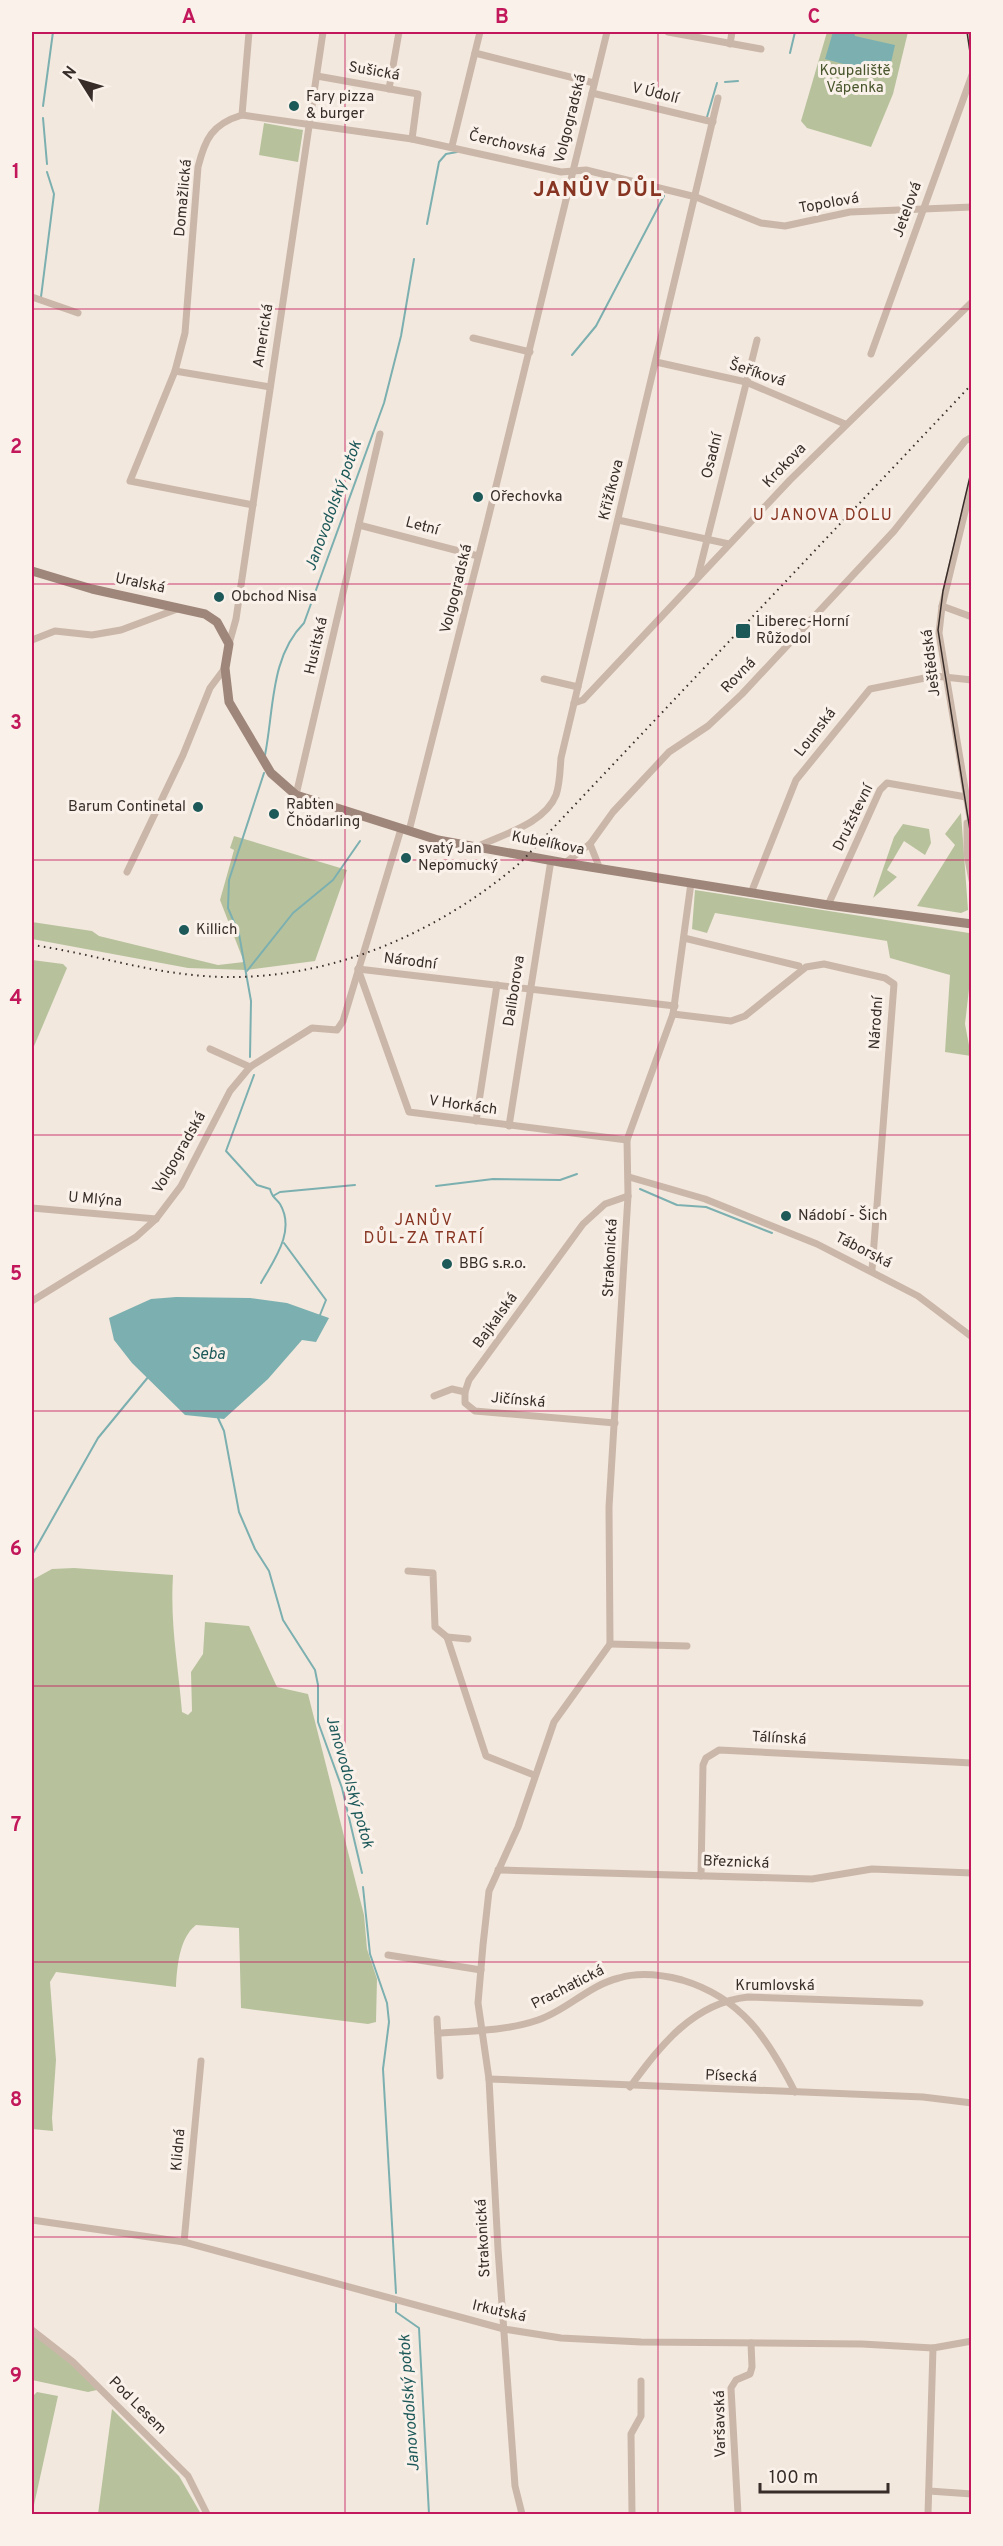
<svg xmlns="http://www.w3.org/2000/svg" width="1003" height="2546" viewBox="0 0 1003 2546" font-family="Overpass,sans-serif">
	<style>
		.green { fill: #b7c29d }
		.water { fill: #7cb0b0 }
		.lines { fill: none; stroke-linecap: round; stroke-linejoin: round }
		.stream { stroke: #7cb0b0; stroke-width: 2 }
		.street { stroke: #cbb7a9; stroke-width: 7 }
		.secondary { stroke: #9f867a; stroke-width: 9 }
		.tram { stroke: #382d29; stroke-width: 1.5 }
		.rail { stroke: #382d29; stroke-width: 2; stroke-dasharray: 1.5 4.5; stroke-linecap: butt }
		.grid { fill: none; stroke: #c2185b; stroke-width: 1.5; stroke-opacity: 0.55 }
		.poi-dot { fill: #1e595a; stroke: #faf2ea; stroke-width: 2 }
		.labels { text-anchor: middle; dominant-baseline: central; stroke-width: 6; stroke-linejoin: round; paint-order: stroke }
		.park-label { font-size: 15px; fill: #49562d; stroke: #faf2ea }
		.street-label { font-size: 15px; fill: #382d29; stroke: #faf2ea }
		.poi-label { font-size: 15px; fill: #382d29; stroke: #faf2ea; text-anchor: start }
		.water-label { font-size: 16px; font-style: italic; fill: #1e595a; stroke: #faf2ea }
		.neighbourhood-label { font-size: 16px; letter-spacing: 1.5px; fill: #873522; stroke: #faf2ea }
		.district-label { font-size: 21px; font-weight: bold; letter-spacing: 1.5px; fill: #873522; stroke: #faf2ea }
		.neatline { fill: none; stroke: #c2185b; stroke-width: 2 }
		.grid-label { font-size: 20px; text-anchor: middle; font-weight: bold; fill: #c2185b }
	</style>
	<rect width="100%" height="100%" fill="#f3e8de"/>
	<!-- green -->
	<g class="green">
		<polygon points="827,32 908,32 893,94 871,147 807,128 801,121"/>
		<polygon points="264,123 303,130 298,162 259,155"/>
		<polygon points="961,813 968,910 961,913 917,906 955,845 945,834"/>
		<polygon points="903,824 929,829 931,843 925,855 904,841 887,870 897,877 873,898 894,837"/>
		<polygon points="234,836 347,870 315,961 246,970 188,968 32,939 32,922 92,931 99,936 218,965 244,962 220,900 234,850 230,848"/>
		<polygon points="695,890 969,933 971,934 971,972 965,1024 971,1056 945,1052 950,975 890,958 887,941 715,913 707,933 692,929"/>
		<polygon points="32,960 63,964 67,968 32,1051"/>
		<path d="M74,1568L173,1575C170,1625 178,1663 182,1712L188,1715L192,1711L191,1672L203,1654L205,1622L249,1626L277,1687L308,1694L364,1915L367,1949L377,1979L376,2022L368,2024L241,2008L239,1928L196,1925C179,1938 177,1968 176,1987L56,1972L50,1982L56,2060L52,2118L53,2131L32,2129V1580L52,1569Z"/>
		<polygon points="32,2334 69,2360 97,2390 88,2392 32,2380"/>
		<polygon points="37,2392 58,2396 32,2514 32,2397"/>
		<polygon points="112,2409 179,2476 201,2514 98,2514"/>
	</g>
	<!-- water -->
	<g class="water">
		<polygon points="833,32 854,32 855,36 895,45 888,76 825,59"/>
		<polygon points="176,1297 250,1298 287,1303 329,1318 316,1342 302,1340 268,1379 224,1419 185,1415 132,1363 114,1340 109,1318 151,1299"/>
	</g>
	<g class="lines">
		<!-- stream -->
		<g class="stream">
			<polyline points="790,53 795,32"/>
			<polyline points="725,82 738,81"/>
			<polyline points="43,106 53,32"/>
			<polyline points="707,117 717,83"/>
			<polyline points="43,118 47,164"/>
			<polyline points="427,224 439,162 446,154 457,152"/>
			<polyline points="41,297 54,194 47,172"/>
			<polyline points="572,355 596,326 664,196"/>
			<path d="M265,755C274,710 270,657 304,623L384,403L401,336L414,259"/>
			<polyline points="247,971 293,913 333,880 360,841"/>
			<polyline points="250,1057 251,1001 239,934 228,908 229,880 264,773"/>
			<path d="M254,1075L226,1151L257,1185L270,1189C272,1198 276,1198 280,1204C296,1231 274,1260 261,1283"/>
			<polyline points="436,1186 493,1179 560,1180 577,1174"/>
			<polyline points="640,1189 677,1205 706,1207 772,1233"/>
			<polyline points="273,1196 280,1192 355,1185"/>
			<polyline points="284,1243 326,1300 320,1315"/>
			<polyline points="218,1418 224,1431 239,1512 255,1549 269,1571 283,1620 315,1670 318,1685 318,1722 342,1788 362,1873"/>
			<polyline points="32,1555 98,1438 149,1376"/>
			<polyline points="363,1887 370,1954 387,2003 389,2022 383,2069 396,2293"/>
			<polyline points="396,2302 396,2312 419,2328 429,2514"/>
		</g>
		<!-- street -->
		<g class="street">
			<polyline points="668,32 761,49"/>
			<polyline points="971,32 972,37"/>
			<polyline points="730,44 732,32"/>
			<polyline points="475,53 594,83"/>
			<polyline points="317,76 418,94 412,139"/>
			<polyline points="389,89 399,32"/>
			<polyline points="592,93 713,122"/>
			<polyline points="242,115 249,32"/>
			<polyline points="452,146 480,32"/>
			<polyline points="32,297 78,313"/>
			<polyline points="473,338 530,352"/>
			<polyline points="871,354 972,75"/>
			<polyline points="656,362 746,382 845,424"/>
			<polyline points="175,371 270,387"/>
			<polyline points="972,483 942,606 939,633 972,830"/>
			<path d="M253,505L130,481L175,371L185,333L198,167C205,139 212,124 242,115L412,139L561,172L586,170L696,197L761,223L785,226L850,212L972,207"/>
			<polyline points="618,520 729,544"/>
			<polyline points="359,525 478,556"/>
			<polyline points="698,576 757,340"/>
			<polyline points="942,606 972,617"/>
			<polyline points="32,640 55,631 92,635 121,630 180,608"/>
			<polyline points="229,644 236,619 323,32"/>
			<polyline points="544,679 578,687"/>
			<polyline points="574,703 583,700 790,480 972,302"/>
			<polyline points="296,795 380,434"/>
			<polyline points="967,823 967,854 972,880"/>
			<polyline points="409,831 487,523 607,32"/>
			<polyline points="590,844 600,869"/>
			<path d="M479,846C504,834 545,823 556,795C560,784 560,769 561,758L718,98"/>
			<polyline points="565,863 590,844 613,812 669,752 708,726 742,694 894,531 965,441 972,437"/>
			<polyline points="127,872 183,755 210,688 225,668"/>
			<polyline points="751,893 796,780 870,689 935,676 972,680"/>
			<polyline points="828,905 880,790 887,783 966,797"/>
			<polyline points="684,938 799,966"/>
			<polyline points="358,969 409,1112 627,1140"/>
			<polyline points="358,969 675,1006"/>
			<polyline points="673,1014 731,1021 745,1016 806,967 824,964 885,978 894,984 872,1270"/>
			<polyline points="210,1049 250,1067"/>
			<polyline points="476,1121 497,985"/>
			<polyline points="509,1126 551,860"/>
			<polyline points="629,1177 705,1199 817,1244 918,1296 972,1337"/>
			<polyline points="32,1208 156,1219"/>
			<polyline points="32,1301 136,1237 156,1219 181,1186 230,1091 250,1067 312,1028 337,1030 343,1021 401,829"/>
			<polyline points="465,1392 469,1380 583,1224 605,1204 628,1196"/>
			<polyline points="434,1396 452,1389 465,1392 465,1403 475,1411 615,1423"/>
			<polyline points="408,1571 433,1573 435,1627 447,1637 486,1756 534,1775"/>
			<polyline points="447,1637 468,1639"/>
			<polyline points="610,1644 687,1646"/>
			<polyline points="498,1870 812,1879 872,1869 972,1873"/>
			<polyline points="701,1876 703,1765 706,1758 719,1750 972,1763"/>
			<polyline points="388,1955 481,1970"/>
			<polyline points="437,2019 440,2076"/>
			<path d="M438,2033C472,2031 506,2031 538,2020C566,2011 589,1985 619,1978C639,1972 663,1975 682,1980C742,1998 768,2039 795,2092"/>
			<polyline points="489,2079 923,2097 972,2103"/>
			<path d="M630,2087C661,2045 693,2003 748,1997L920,2003"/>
			<polyline points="32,2220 184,2242 504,2329 561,2338 641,2342 862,2344 933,2348 972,2341"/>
			<polyline points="184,2242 201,2061"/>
			<polyline points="32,2330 73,2362 188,2476 207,2514"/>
			<polyline points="929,2491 972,2494"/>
			<polyline points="522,2514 515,2486 498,2249 489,2079 478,2003 483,1945 489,1891 518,1827 554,1722 610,1644 609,1507 628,1196 627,1140 673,1014 691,883"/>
			<polyline points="632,2514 631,2434 641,2416 641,2381"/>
			<polyline points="738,2514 731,2388 736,2380 750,2374 752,2367 751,2343"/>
			<polyline points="928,2514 933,2348"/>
		</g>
		<!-- secondary -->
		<polyline class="secondary" points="32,571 92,589 205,614 217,622 229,644 225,668 229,702 271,773 296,795 438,840 565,863 828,905 972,924"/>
		<!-- tram -->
		<g class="tram">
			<polyline points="967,32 972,66"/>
			<polyline points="972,468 943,591 938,630 972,843"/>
			<polyline points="972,1006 972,1028"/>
		</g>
		<!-- rail -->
		<path class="rail" d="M32,945C83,952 133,968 184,974C307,990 429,941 521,862L972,384"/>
	</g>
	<!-- grid -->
	<path class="grid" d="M345,32V2514M658,32V2514M32,309H972M32,584H972M32,860H972M32,1135H972M32,1411H972M32,1686H972M32,1962H972M32,2237H972"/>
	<!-- markers -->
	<g class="poi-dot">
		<circle cx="294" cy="106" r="6"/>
		<circle cx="478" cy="497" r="6"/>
		<circle cx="219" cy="597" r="6"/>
		<rect x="735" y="623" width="16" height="16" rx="3"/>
		<circle cx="198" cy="807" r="6"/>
		<circle cx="274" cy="814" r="6"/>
		<circle cx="406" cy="858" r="6"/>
		<circle cx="184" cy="930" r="6"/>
		<circle cx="786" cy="1216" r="6"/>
		<circle cx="447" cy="1264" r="6"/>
	</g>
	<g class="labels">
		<!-- park labels -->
		<g class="park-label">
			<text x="855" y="71">Koupaliště<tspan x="855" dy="17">Vápenka</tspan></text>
		</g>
		<!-- street labels -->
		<g class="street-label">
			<text transform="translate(374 72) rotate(10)">Sušická</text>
			<text transform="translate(655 94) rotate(14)">V Údolí</text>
			<text transform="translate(571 119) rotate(-76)">Volgogradská</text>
			<text transform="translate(507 145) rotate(13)">Čerchovská</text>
			<text transform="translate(184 198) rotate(-85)">Domažlická</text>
			<text transform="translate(829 204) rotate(-10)">Topolová</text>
			<text transform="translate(908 210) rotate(-70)">Jetelová</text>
			<text transform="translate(264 336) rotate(-81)">Americká</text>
			<text transform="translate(757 374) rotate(18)">Šeříková</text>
			<text transform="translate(713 456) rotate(-76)">Osadní</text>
			<text transform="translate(785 466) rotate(-46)">Krokova</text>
			<text transform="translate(612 490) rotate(-76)">Křižíkova</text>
			<text transform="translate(422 527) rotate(15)">Letní</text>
			<text transform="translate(140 584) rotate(12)">Uralská</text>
			<text transform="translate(457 589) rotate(-76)">Volgogradská</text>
			<text transform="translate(317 646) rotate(-77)">Husitská</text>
			<text transform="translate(932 663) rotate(-97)">Ještědská</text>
			<text transform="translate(739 676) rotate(-46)">Rovná</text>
			<text transform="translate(816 733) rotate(-52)">Lounská</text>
			<text transform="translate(854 818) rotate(-64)">Družstevní</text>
			<text transform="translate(548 844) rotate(11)">Kubelíkova</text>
			<text transform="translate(410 962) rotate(7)">Národní</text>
			<text transform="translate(515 991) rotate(-81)">Daliborova</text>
			<text transform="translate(877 1023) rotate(-86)">Národní</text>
			<text transform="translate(463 1106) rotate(8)">V Horkách</text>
			<text transform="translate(180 1153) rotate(-60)">Volgogradská</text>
			<text transform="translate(95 1200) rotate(5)">U Mlýna</text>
			<text transform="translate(863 1251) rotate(27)">Táborská</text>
			<text transform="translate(611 1258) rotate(-87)">Strakonická</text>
			<text transform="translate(496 1321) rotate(-54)">Bajkalská</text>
			<text transform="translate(518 1401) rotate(5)">Jičínská</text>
			<text transform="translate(779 1739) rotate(3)">Tálínská</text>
			<text transform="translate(736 1863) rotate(2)">Březnická</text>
			<text x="775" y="1986">Krumlovská</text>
			<text transform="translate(568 1988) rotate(-27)">Prachatická</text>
			<text transform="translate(731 2077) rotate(2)">Písecká</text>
			<text transform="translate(179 2150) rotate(-85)">Klidná</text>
			<text transform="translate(484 2238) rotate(-93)">Strakonická</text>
			<text transform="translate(499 2312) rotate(13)">Irkutská</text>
			<text transform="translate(137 2406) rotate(45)">Pod Lesem</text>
			<text transform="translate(721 2424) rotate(-91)">Varšavská</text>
		</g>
		<!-- poi labels -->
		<g class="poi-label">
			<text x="306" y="97">Fary pizza<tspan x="306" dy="17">&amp; burger</tspan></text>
			<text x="490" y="497">Ořechovka</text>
			<text x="231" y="597">Obchod Nisa</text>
			<text x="756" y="622">Liberec-Horní<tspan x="756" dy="17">Růžodol</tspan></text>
			<text x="286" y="805">Rabten<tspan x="286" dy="17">Čhödarling</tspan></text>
			<text x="186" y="807" text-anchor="end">Barum Continetal</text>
			<text x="418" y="849">svatý Jan<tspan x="418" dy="17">Nepomucký</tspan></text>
			<text x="196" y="930">Killich</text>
			<text x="798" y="1216">Nádobí - Šich</text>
			<text x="459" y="1264">BBG s.ʀ.ᴏ.</text>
		</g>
		<!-- water labels -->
		<g class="water-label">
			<text transform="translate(334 506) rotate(-70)">Janovodolský potok</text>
			<text x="208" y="1355">Seba</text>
			<text transform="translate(349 1782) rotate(74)">Janovodolský potok</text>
			<text transform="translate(410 2403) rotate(-94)">Janovodolský potok</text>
		</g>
		<!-- neighbourhood labels -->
		<g class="neighbourhood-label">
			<text x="823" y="516">U JANOVA DOLU</text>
			<text x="424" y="1221">JANŮV<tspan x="424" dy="18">DŮL-ZA TRATÍ</tspan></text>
		</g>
		<!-- district labels -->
		<g class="district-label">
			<text x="598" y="190">JANŮV DŮL</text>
		</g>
	</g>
	<!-- border -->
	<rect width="1003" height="2546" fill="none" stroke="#faf2ea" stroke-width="66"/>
	<!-- north arrow -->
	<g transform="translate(81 81) rotate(307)" stroke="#faf2ea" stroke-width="4.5" paint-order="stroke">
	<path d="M0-4.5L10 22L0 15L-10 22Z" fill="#382d29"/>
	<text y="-9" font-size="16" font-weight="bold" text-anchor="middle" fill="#382d29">N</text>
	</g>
	<!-- scale -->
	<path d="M760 2483v9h128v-9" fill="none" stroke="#382d29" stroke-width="3"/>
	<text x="769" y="2483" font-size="18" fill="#382d29" stroke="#faf2ea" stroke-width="4.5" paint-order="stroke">100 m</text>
	<rect x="33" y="33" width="937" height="2480" class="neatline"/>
	<g class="grid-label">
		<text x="189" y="23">A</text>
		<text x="502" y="23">B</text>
		<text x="814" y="23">C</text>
		<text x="16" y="178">1</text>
		<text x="16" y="453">2</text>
		<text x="16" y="729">3</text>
		<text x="16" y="1004">4</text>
		<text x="16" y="1280">5</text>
		<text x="16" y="1555">6</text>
		<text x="16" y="1831">7</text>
		<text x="16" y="2106">8</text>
		<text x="16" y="2382">9</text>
	</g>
</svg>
